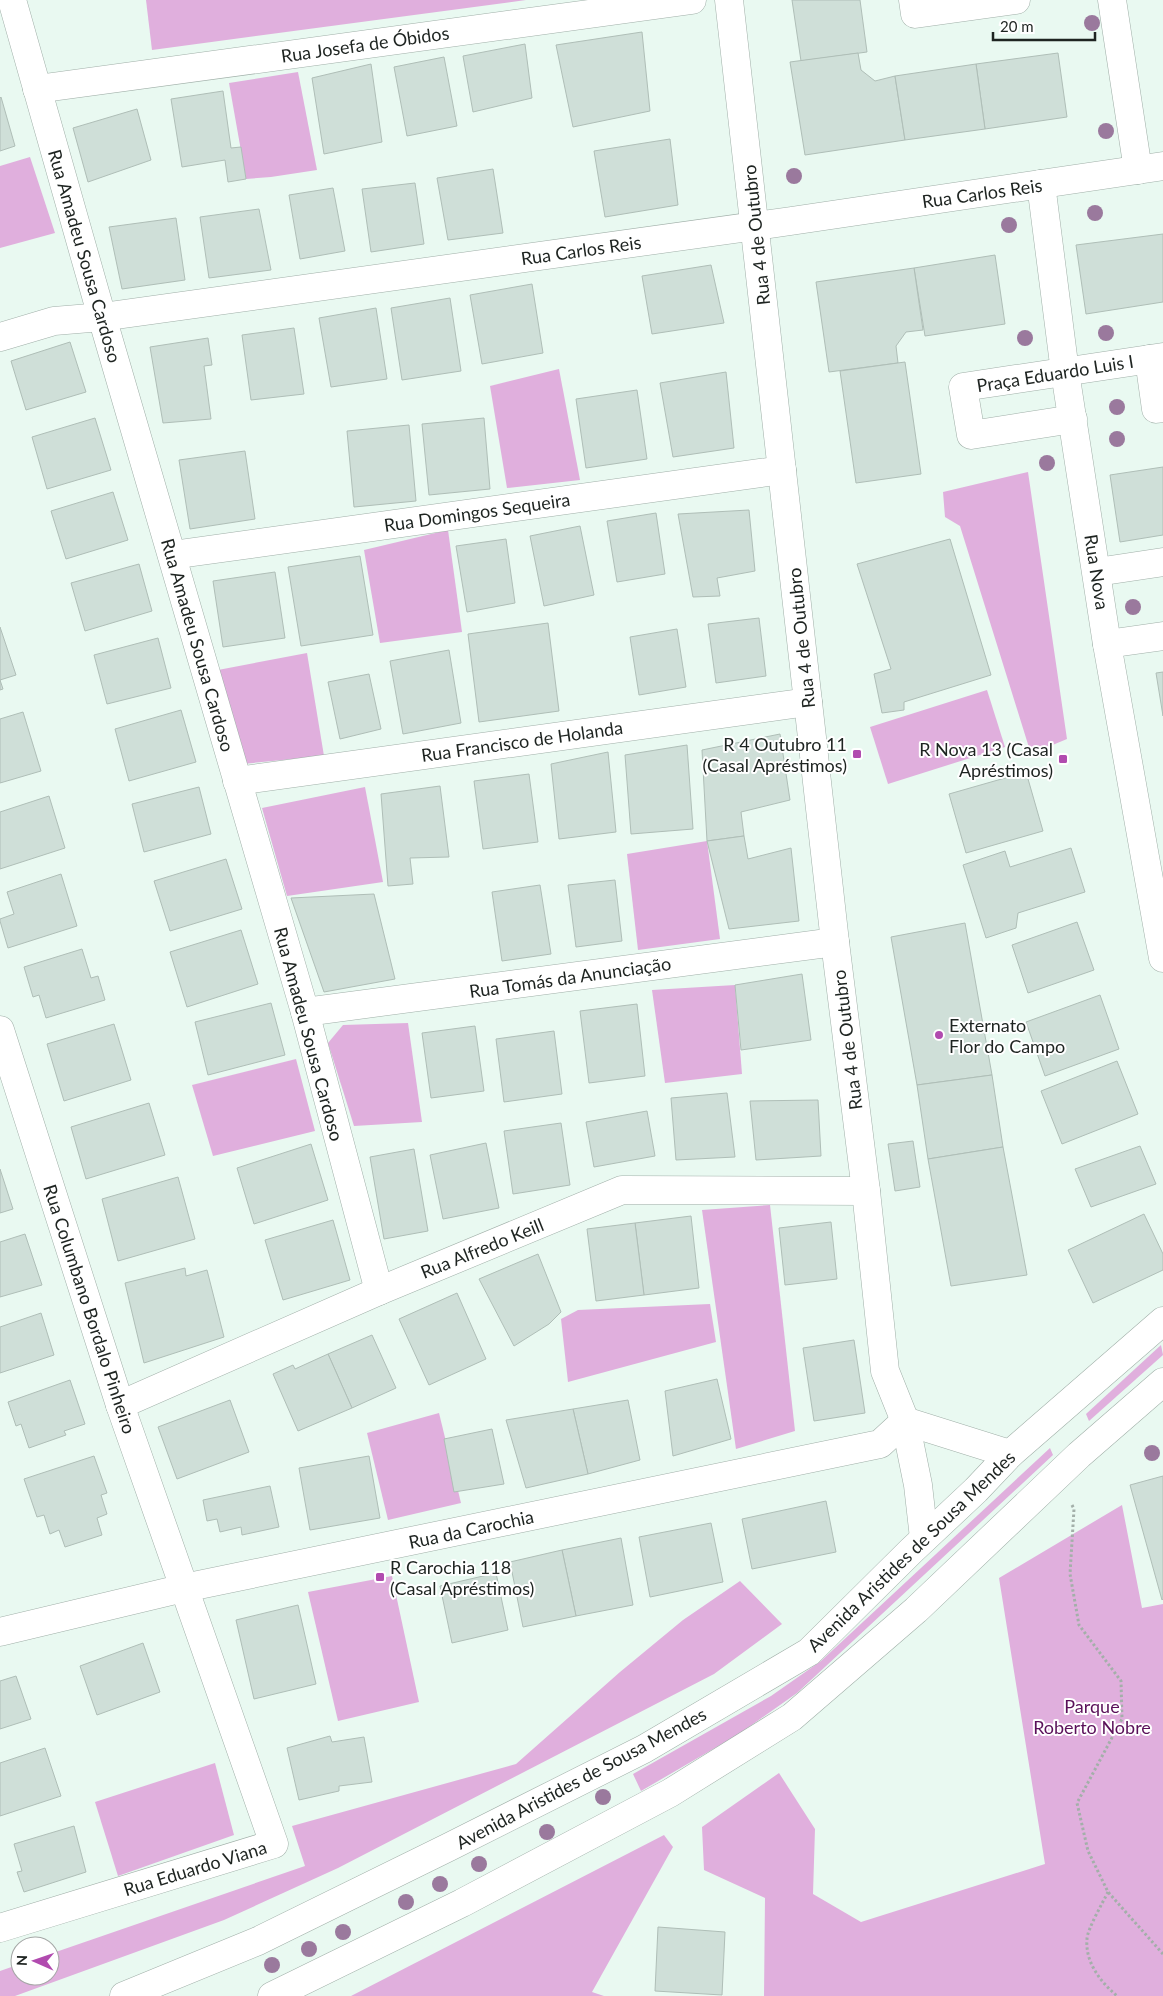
<svg xmlns="http://www.w3.org/2000/svg" width="1163" height="1996" viewBox="0 0 1163 1996" font-family="Lato,sans-serif">
	<style>
		.green { fill: #e0afdd }
		.building { fill: #cfdfd8; stroke: #afbeb7 }
		.lines { fill: none; stroke-linecap: round; stroke-linejoin: round }
		.minor-casing { stroke: #a0afa8; stroke-width: 29 }
		.major-casing { stroke: #a0afa8; stroke-width: 29 }
		.path { stroke: #a3afa9; stroke-width: 3; stroke-dasharray: 2.5 2.5; stroke-linecap: butt }
		.minor { stroke: #fff; stroke-width: 28 }
		.major { stroke: #fff; stroke-width: 28 }
		.tree { fill: #9a799d }
		.poi-dot { fill: #b14baf; stroke: #fff; stroke-width: 2 }
		.labels { text-anchor: middle; dominant-baseline: central; stroke-width: 4; stroke-linejoin: round; paint-order: stroke }
		.street-label { font-size: 18px; fill: #1e2421; stroke: #fff }
		.poi-label { font-size: 18px; fill: #1e2421; stroke: #fff; text-anchor: end }
		.park-label { font-size: 18px; fill: #5a1059; stroke: #fff }
	</style>
	<rect width="100%" height="100%" fill="#e9f9f1"/>
	<!-- green -->
	<g class="green">
		<polygon points="146,0 526,0 152,50"/>
		<polygon points="298,72 317,170 271,177 246,179 229,83"/>
		<polygon points="30,157 55,233 0,248 0,166"/>
		<polygon points="559,369 580,480 507,488 490,386"/>
		<polygon points="1028,472 1067,739 1031,754 960,526 945,517 943,492"/>
		<polygon points="448,530 462,632 380,643 364,550"/>
		<polygon points="307,653 324,756 242,764 218,670"/>
		<polygon points="987,690 1005,747 888,784 870,727"/>
		<polygon points="365,787 383,882 287,896 262,808"/>
		<polygon points="707,841 720,939 638,950 627,854"/>
		<polygon points="735,985 742,1074 665,1083 652,990"/>
		<polygon points="408,1023 422,1122 354,1126 328,1043 343,1025"/>
		<polygon points="296,1059 315,1131 213,1156 192,1085"/>
		<polygon points="770,1205 795,1431 736,1449 702,1210"/>
		<polygon points="710,1304 716,1342 568,1382 561,1319 578,1310"/>
		<polygon points="1161,1345 1163,1355 1089,1421 1086,1414"/>
		<polygon points="439,1413 461,1503 388,1520 367,1433"/>
		<polygon points="1050,1448 1053,1455 797,1693 739,1734 641,1791 633,1774 771,1696 821,1661"/>
		<polygon points="1122,1505 1142,1608 1163,1604 1163,1996 764,1996 765,1898 704,1870 702,1827 779,1773 815,1829 813,1894 861,1922 1045,1864 999,1578"/>
		<polygon points="392,1576 419,1702 338,1721 308,1592"/>
		<polygon points="740,1581 782,1624 714,1674 338,1868 224,1920 15,1996 0,1996 0,1971 20,1964 20,1976 50,1976 50,1954 305,1866 292,1826 516,1764 620,1672 683,1620"/>
		<polygon points="215,1763 234,1835 118,1876 95,1802"/>
		<polygon points="664,1835 673,1847 592,1992 604,1996 351,1996"/>
	</g>
	<!-- building -->
	<g class="building">
		<polygon points="792,0 860,0 867,52 801,61"/>
		<polygon points="642,32 650,111 573,127 556,45"/>
		<polygon points="525,44 532,98 473,112 463,56"/>
		<polygon points="858,53 861,70 875,81 895,76 905,140 805,155 790,62"/>
		<polygon points="1058,53 1067,117 985,129 976,64"/>
		<polygon points="444,57 457,126 407,136 394,67"/>
		<polygon points="371,64 382,142 324,154 312,78"/>
		<polygon points="976,64 985,129 905,140 895,76"/>
		<polygon points="223,91 231,148 241,147 246,179 228,182 225,160 182,167 171,99"/>
		<polygon points="1,97 15,146 0,151 0,98"/>
		<polygon points="137,109 151,160 88,182 73,128"/>
		<polygon points="670,139 678,205 605,217 594,151"/>
		<polygon points="493,169 503,233 448,240 437,178"/>
		<polygon points="415,183 424,244 371,252 362,189"/>
		<polygon points="333,188 345,251 300,259 289,195"/>
		<polygon points="259,209 271,270 209,278 200,217"/>
		<polygon points="176,218 185,280 122,289 109,227"/>
		<polygon points="1163,234 1163,302 1086,314 1076,245"/>
		<polygon points="995,255 1005,324 925,336 914,268"/>
		<polygon points="711,265 724,323 652,334 642,276"/>
		<polygon points="914,268 923,330 906,332 896,346 898,363 829,372 816,282"/>
		<polygon points="532,284 543,353 482,364 470,295"/>
		<polygon points="450,298 461,371 402,380 391,308"/>
		<polygon points="376,308 387,379 331,387 319,318"/>
		<polygon points="294,328 304,394 251,400 242,335"/>
		<polygon points="208,338 212,365 204,366 211,419 163,423 150,347"/>
		<polygon points="70,342 86,392 26,410 11,361"/>
		<polygon points="905,362 921,474 856,483 840,371"/>
		<polygon points="726,372 734,448 673,457 660,383"/>
		<polygon points="637,390 647,459 586,468 576,399"/>
		<polygon points="95,418 111,470 47,489 32,437"/>
		<polygon points="484,418 490,489 429,495 422,424"/>
		<polygon points="409,425 416,501 354,507 347,431"/>
		<polygon points="245,451 255,519 190,529 179,460"/>
		<polygon points="1163,467 1163,535 1120,542 1110,475"/>
		<polygon points="113,492 128,540 66,559 51,511"/>
		<polygon points="749,510 755,571 717,578 720,596 693,597 678,514"/>
		<polygon points="656,513 665,574 617,582 607,521"/>
		<polygon points="580,526 594,595 544,606 530,536"/>
		<polygon points="506,539 515,603 467,612 456,546"/>
		<polygon points="950,539 991,675 904,702 904,710 882,713 874,674 891,669 857,564"/>
		<polygon points="360,556 373,635 301,646 288,567"/>
		<polygon points="139,564 152,611 85,631 71,583"/>
		<polygon points="275,572 285,638 223,647 213,581"/>
		<polygon points="759,618 766,676 716,683 708,624"/>
		<polygon points="548,623 559,711 479,722 468,634"/>
		<polygon points="0,627 16,675 0,680 3,689 0,690"/>
		<polygon points="677,629 686,687 639,695 630,637"/>
		<polygon points="158,638 171,688 107,704 94,655"/>
		<polygon points="449,650 461,723 403,734 390,661"/>
		<polygon points="1163,672 1163,716 1156,673"/>
		<polygon points="369,674 381,729 340,739 328,682"/>
		<polygon points="181,710 196,762 129,781 115,729"/>
		<polygon points="23,712 41,771 0,783 0,719"/>
		<polygon points="780,734 790,800 741,812 744,836 707,841 702,750"/>
		<polygon points="687,745 693,829 631,834 625,755"/>
		<polygon points="608,752 616,832 559,839 551,764"/>
		<polygon points="1026,772 1043,831 966,853 949,794"/>
		<polygon points="529,774 538,842 483,849 474,781"/>
		<polygon points="440,786 449,857 410,858 413,884 388,886 381,794"/>
		<polygon points="199,787 211,834 144,852 132,804"/>
		<polygon points="49,796 65,848 0,869 0,812"/>
		<polygon points="744,836 748,859 791,848 799,921 729,929 707,841"/>
		<polygon points="1071,848 1085,892 1018,913 1016,928 986,938 963,865 1005,851 1010,867"/>
		<polygon points="226,859 242,909 170,931 154,881"/>
		<polygon points="61,874 77,926 8,948 0,921 0,919 14,914 7,892"/>
		<polygon points="615,880 622,941 576,947 568,885"/>
		<polygon points="540,885 551,954 502,961 492,892"/>
		<polygon points="374,894 395,979 324,992 291,898"/>
		<polygon points="1077,922 1094,970 1028,993 1012,945"/>
		<polygon points="965,923 992,1075 917,1085 891,937"/>
		<polygon points="241,930 258,984 187,1007 170,952"/>
		<polygon points="82,949 91,978 98,976 105,1000 46,1018 39,995 33,997 24,967"/>
		<polygon points="802,974 811,1040 741,1050 735,985"/>
		<polygon points="1100,995 1119,1049 1045,1076 1026,1022"/>
		<polygon points="271,1003 285,1055 208,1075 195,1022"/>
		<polygon points="637,1004 645,1076 589,1083 580,1011"/>
		<polygon points="114,1024 131,1080 64,1101 47,1044"/>
		<polygon points="475,1026 484,1091 431,1098 422,1033"/>
		<polygon points="554,1031 562,1094 504,1102 496,1039"/>
		<polygon points="1117,1061 1138,1114 1062,1144 1041,1091"/>
		<polygon points="992,1075 1003,1147 928,1159 917,1085"/>
		<polygon points="727,1093 735,1157 676,1160 671,1098"/>
		<polygon points="818,1100 821,1156 756,1160 750,1101"/>
		<polygon points="149,1103 165,1155 86,1179 71,1127"/>
		<polygon points="647,1111 655,1156 594,1167 586,1122"/>
		<polygon points="561,1123 570,1185 513,1194 504,1131"/>
		<polygon points="913,1141 920,1187 895,1191 888,1144"/>
		<polygon points="486,1143 499,1208 443,1219 430,1155"/>
		<polygon points="311,1144 328,1200 254,1224 237,1168"/>
		<polygon points="1140,1146 1156,1184 1091,1207 1075,1169"/>
		<polygon points="1003,1147 1027,1275 951,1286 928,1159"/>
		<polygon points="414,1149 428,1231 384,1239 370,1157"/>
		<polygon points="0,1169 13,1209 0,1213"/>
		<polygon points="178,1177 195,1239 118,1261 102,1199"/>
		<polygon points="1144,1214 1163,1254 1163,1270 1093,1303 1068,1250"/>
		<polygon points="691,1216 699,1288 644,1295 635,1223"/>
		<polygon points="333,1220 350,1280 283,1300 265,1240"/>
		<polygon points="831,1222 837,1279 785,1285 779,1228"/>
		<polygon points="635,1223 644,1295 596,1301 587,1229"/>
		<polygon points="25,1234 42,1285 0,1297 0,1242"/>
		<polygon points="538,1254 561,1312 549,1324 514,1346 479,1279"/>
		<polygon points="185,1268 186,1276 207,1270 224,1337 144,1363 125,1283"/>
		<polygon points="457,1293 486,1359 429,1385 399,1319"/>
		<polygon points="41,1313 54,1355 0,1373 0,1327"/>
		<polygon points="372,1335 396,1388 352,1408 328,1354"/>
		<polygon points="854,1340 865,1413 814,1421 803,1348"/>
		<polygon points="328,1354 352,1408 298,1431 273,1374 293,1365 295,1369"/>
		<polygon points="717,1379 731,1439 673,1456 665,1391"/>
		<polygon points="70,1380 85,1424 64,1431 66,1435 29,1448 21,1424 16,1426 8,1402"/>
		<polygon points="230,1400 249,1452 177,1479 158,1427"/>
		<polygon points="628,1400 640,1460 588,1474 573,1409"/>
		<polygon points="573,1409 588,1474 526,1488 506,1420"/>
		<polygon points="492,1429 504,1484 454,1492 444,1439"/>
		<polygon points="94,1456 107,1493 101,1495 107,1514 97,1518 102,1535 65,1547 59,1530 50,1534 44,1515 37,1517 24,1479"/>
		<polygon points="369,1456 380,1518 310,1530 299,1468"/>
		<polygon points="1163,1476 1163,1599 1162,1600 1130,1485"/>
		<polygon points="270,1486 279,1527 242,1535 241,1527 220,1532 217,1519 207,1521 203,1500"/>
		<polygon points="826,1501 836,1552 752,1569 742,1519"/>
		<polygon points="711,1523 723,1582 650,1597 639,1537"/>
		<polygon points="621,1538 633,1605 576,1616 562,1550"/>
		<polygon points="562,1550 576,1616 523,1627 510,1562"/>
		<polygon points="496,1573 508,1630 452,1643 440,1586"/>
		<polygon points="298,1605 316,1684 254,1699 236,1620"/>
		<polygon points="143,1643 160,1692 97,1715 80,1666"/>
		<polygon points="16,1676 31,1719 0,1729 0,1681"/>
		<polygon points="330,1736 332,1742 364,1737 372,1782 339,1786 339,1791 299,1800 287,1748"/>
		<polygon points="45,1748 61,1796 0,1816 0,1763"/>
		<polygon points="74,1826 86,1872 24,1892 17,1872 22,1871 14,1844"/>
		<polygon points="658,1927 725,1932 722,1995 655,1991"/>
	</g>
	<g class="lines">
		<!-- minor casing -->
		<g class="minor-casing">
			<g id="minor">
				<polyline points="12,0 102,317 305,1012 379,1291"/>
				<polyline points="729,0 835,942 866,1191 885,1371 905,1421 918,1485 924,1538"/>
				<polyline points="913,0 915,14 1016,0"/>
				<polyline points="1112,0 1138,170"/>
				<polyline points="37,89 692,0"/>
				<polyline points="1041,184 1065,372 1107,644 1163,958"/>
				<polyline points="0,337 54,321 102,317 791,221 1163,166"/>
				<polyline points="1149,359 1156,409 1163,408"/>
				<polyline points="1073,419 971,435 963,387 1163,357"/>
				<polyline points="172,555 782,470"/>
				<polyline points="1097,572 1163,562"/>
				<polyline points="1107,644 1163,636"/>
				<polyline points="237,781 808,702"/>
				<polyline points="305,1012 835,942"/>
				<polyline points="0,1030 120,1405 274,1844 0,1928"/>
				<polyline points="120,1405 379,1291 622,1190 866,1191"/>
				<polyline points="905,1421 1010,1454"/>
				<polyline points="0,1632 184,1588 880,1444 905,1421"/>
			</g>
		</g>
		<!-- major casing -->
		<g class="major-casing">
			<g id="major">
				<polyline points="124,1996 258,1941 449,1847 644,1749 809,1652 911,1551 976,1490 1010,1454 1163,1321"/>
				<polyline points="272,1996 462,1903 670,1793 792,1717 916,1610 1079,1455 1163,1382"/>
			</g>
		</g>
		<!-- path -->
		<g class="path">
			<polyline points="1072,1505 1074,1509 1070,1574 1079,1625 1121,1681 1122,1719 1077,1803 1088,1851 1108,1892 1163,1954"/>
			<path d="M1108,1892C1103,1902 1087,1930 1087,1939C1085,1963 1101,1982 1117,1996"/>
		</g>
		<!-- minor -->
		<use href="#minor" class="minor"/>
		<!-- major -->
		<use href="#major" class="major"/>
	</g>
	<!-- trees -->
	<g class="tree">
		<circle cx="1092" cy="23" r="8"/>
		<circle cx="1106" cy="131" r="8"/>
		<circle cx="794" cy="176" r="8"/>
		<circle cx="1095" cy="213" r="8"/>
		<circle cx="1009" cy="225" r="8"/>
		<circle cx="1106" cy="333" r="8"/>
		<circle cx="1025" cy="338" r="8"/>
		<circle cx="1117" cy="407" r="8"/>
		<circle cx="1117" cy="439" r="8"/>
		<circle cx="1047" cy="463" r="8"/>
		<circle cx="1133" cy="607" r="8"/>
		<circle cx="1152" cy="1453" r="8"/>
		<circle cx="603" cy="1797" r="8"/>
		<circle cx="547" cy="1832" r="8"/>
		<circle cx="479" cy="1864" r="8"/>
		<circle cx="440" cy="1884" r="8"/>
		<circle cx="406" cy="1902" r="8"/>
		<circle cx="343" cy="1932" r="8"/>
		<circle cx="309" cy="1949" r="8"/>
		<circle cx="272" cy="1965" r="8"/>
	</g>
	<!-- markers -->
	<g class="poi-dot">
		<rect x="852" y="749" width="10" height="10" rx="2.5"/>
		<rect x="1058" y="754" width="10" height="10" rx="2.5"/>
		<circle cx="939" cy="1035" r="5"/>
		<rect x="375" y="1572" width="10" height="10" rx="2.5"/>
	</g>
	<g class="labels">
		<!-- street labels -->
		<g class="street-label">
			<text transform="translate(365 44) rotate(-8)">Rua Josefa de Óbidos</text>
			<text transform="translate(982 193) rotate(-8)">Rua Carlos Reis</text>
			<text transform="translate(756 235) rotate(-96)">Rua 4 de Outubro</text>
			<text transform="translate(581 250) rotate(-8)">Rua Carlos Reis</text>
			<text transform="translate(85 256) rotate(74)">Rua Amadeu Sousa Cardoso</text>
			<text transform="translate(1055 373) rotate(-9)">Praça Eduardo Luis I</text>
			<text transform="translate(477 512) rotate(-8)">Rua Domingos Sequeira</text>
			<text transform="translate(1097 572) rotate(81)">Rua Nova</text>
			<text transform="translate(801 638) rotate(-96)">Rua 4 de Outubro</text>
			<text transform="translate(198 645) rotate(74)">Rua Amadeu Sousa Cardoso</text>
			<text transform="translate(522 741) rotate(-8)">Rua Francisco de Holanda</text>
			<text transform="translate(570 977) rotate(-8)">Rua Tomás da Anunciação</text>
			<text transform="translate(309 1034) rotate(75)">Rua Amadeu Sousa Cardoso</text>
			<text transform="translate(847 1040) rotate(-97)">Rua 4 de Outubro</text>
			<text transform="translate(482 1248) rotate(-22)">Rua Alfredo Keill</text>
			<text transform="translate(90 1309) rotate(72)">Rua Columbano Bordalo Pinheiro</text>
			<text transform="translate(471 1529) rotate(-12)">Rua da Carochia</text>
			<text transform="translate(911 1551) rotate(-44)">Avenida Aristides de Sousa Mendes</text>
			<text transform="translate(581 1778) rotate(-28)">Avenida Aristides de Sousa Mendes</text>
			<text transform="translate(195 1868) rotate(-17)">Rua Eduardo Viana</text>
		</g>
		<!-- poi labels -->
		<g class="poi-label">
			<text x="847" y="744">R 4 Outubro 11<tspan x="847" dy="21">(Casal Apréstimos)</tspan></text>
			<text x="1053" y="749">R Nova 13 (Casal<tspan x="1053" dy="21">Apréstimos)</tspan></text>
			<text x="949" y="1025" text-anchor="start">Externato<tspan x="949" dy="21">Flor do Campo</tspan></text>
			<text x="390" y="1567" text-anchor="start">R Carochia 118<tspan x="390" dy="21">(Casal Apréstimos)</tspan></text>
		</g>
		<!-- park labels -->
		<g class="park-label">
			<text x="1092" y="1706">Parque<tspan x="1092" dy="21">Roberto Nobre</tspan></text>
		</g>
	</g>
	<!-- north arrow -->
	<g transform="translate(35 1961) rotate(272)"><circle r="24" fill="#ffffff" stroke="#a5a7a6"/>
	<path d="M0-4L9 19L0 12L-9 19Z" fill="#b14baf"/>
	<text y="-8" font-size="14" font-weight="bold" text-anchor="middle" fill="#1e2421">N</text>
	</g>
	<!-- scale -->
	<path d="M993 32v8h102v-8" fill="none" stroke="#1e2421" stroke-width="2.5"/>
	<text x="1000" y="32" font-size="15" fill="#1e2421" stroke="#ffffff" stroke-width="4" paint-order="stroke">20 m</text>
</svg>
